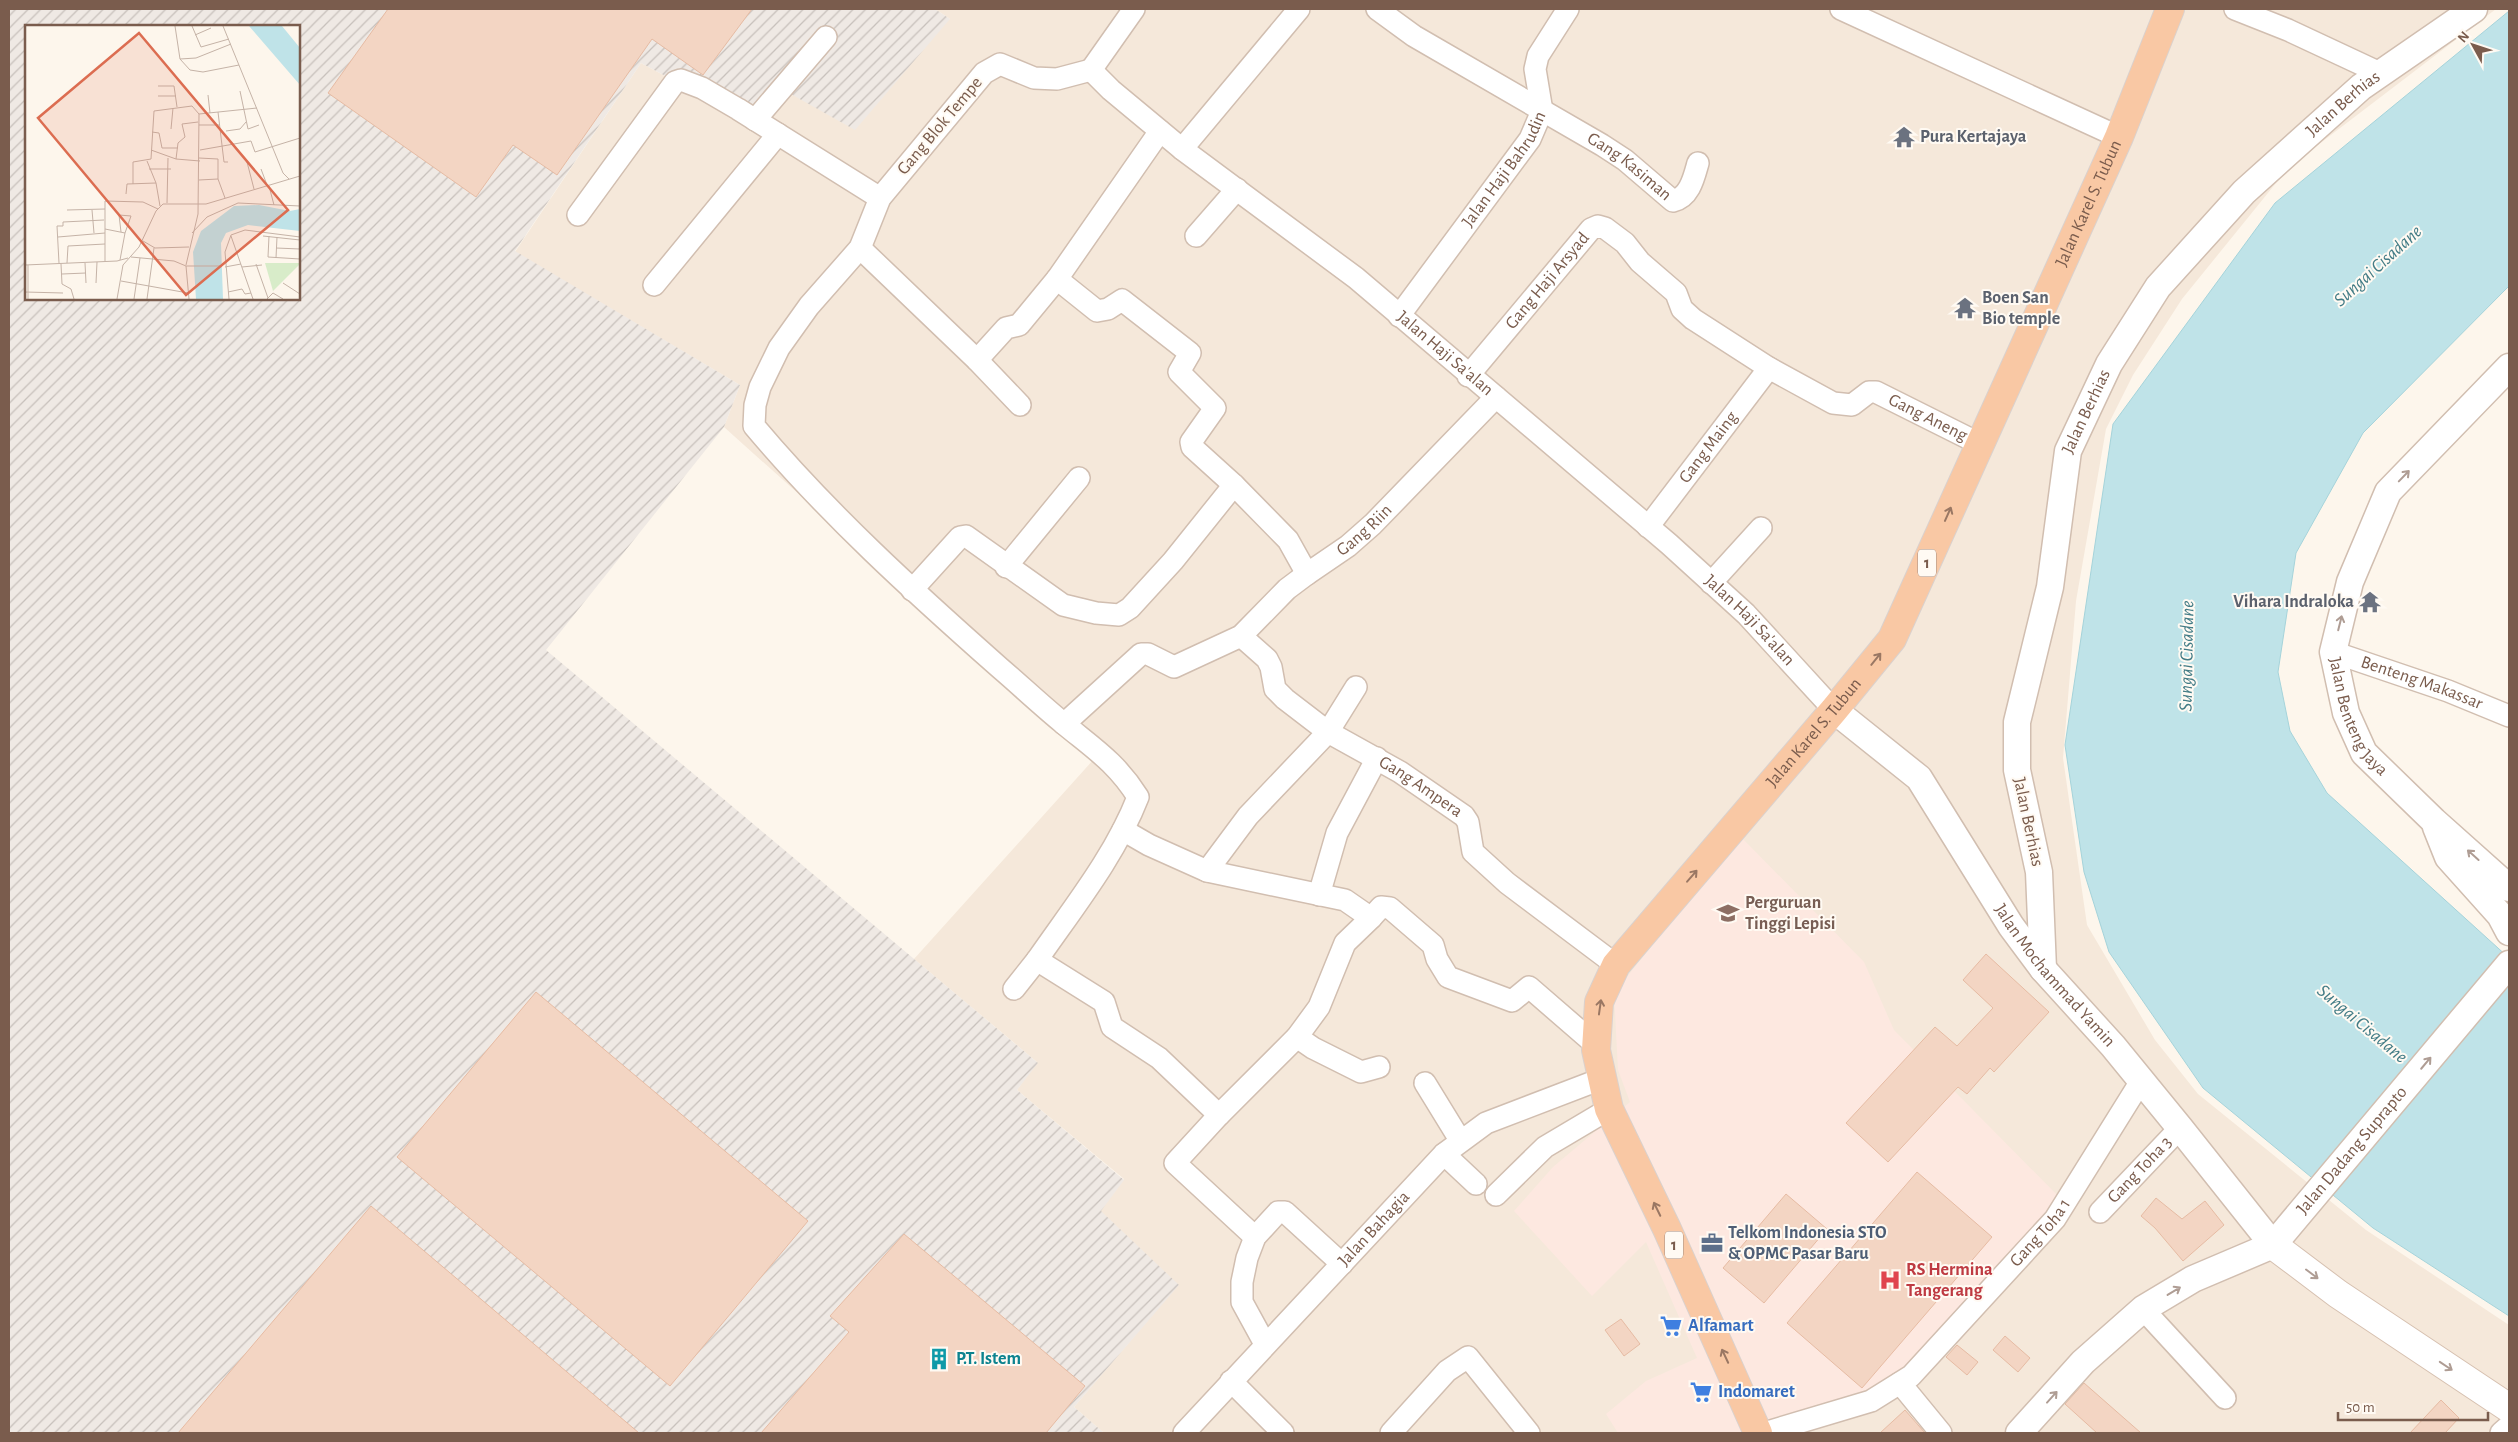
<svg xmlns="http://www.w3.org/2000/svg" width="2518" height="1442" viewBox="0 0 2518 1442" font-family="'Alegreya Sans',sans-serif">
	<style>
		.residential { fill: #f5e8da }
		.commercial { fill: #fde8e0 }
		.industrial { fill: url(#industrial-furrows); fill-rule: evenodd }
		.water { fill: #bfe3e8; stroke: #a5d3da }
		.building { fill: #f3d5c3; stroke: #e6bba3 }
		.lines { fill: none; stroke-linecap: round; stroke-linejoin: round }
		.minor-casing { stroke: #d1beb0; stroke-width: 24 }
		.tertiary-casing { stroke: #d1beb0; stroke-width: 29 }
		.secondary-casing { stroke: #d6c0b0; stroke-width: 30 }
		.trunk-casing { stroke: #dad1cd; stroke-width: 30 }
		.minor { stroke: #fff; stroke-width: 21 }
		.tertiary { stroke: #fff; stroke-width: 26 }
		.secondary { stroke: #fff; stroke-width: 28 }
		.trunk { stroke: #f9c8a4; stroke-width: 28 }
		.oneway { stroke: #af9d94 }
		.oneway2 { stroke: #9a7763 }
		.labels { text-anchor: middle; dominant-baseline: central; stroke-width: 4; stroke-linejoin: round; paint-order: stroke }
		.shield { fill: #fffaf3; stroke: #a28b7f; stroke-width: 1 }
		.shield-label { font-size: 16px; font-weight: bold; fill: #7a5c4d }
		.street-label { font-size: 18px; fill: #7a5c4d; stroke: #fffaf3 }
		.worship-label { font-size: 18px; font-weight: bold; fill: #5b616d; stroke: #fffaf3; text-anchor: start }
		.education-label { font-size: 18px; font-weight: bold; fill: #785e54; stroke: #fffaf3; text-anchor: start }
		.service-label { font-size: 18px; font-weight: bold; fill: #4e5e75; stroke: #fffaf3; text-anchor: start }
		.health-label { font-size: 18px; font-weight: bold; fill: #be3a42; stroke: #fffaf3; text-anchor: start }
		.shop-label { font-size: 18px; font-weight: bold; fill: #366cbe; stroke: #fffaf3; text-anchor: start }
		.culture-label { font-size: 18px; font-weight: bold; fill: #0d838f; stroke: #fffaf3; text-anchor: start }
		.water-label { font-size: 19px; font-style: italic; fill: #437c86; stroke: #fffaf3 }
		.inset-road { fill: none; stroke: #c5b3a7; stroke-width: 1 }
		.view { fill: #dc6d51; fill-opacity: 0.15; stroke: #dc6d51; stroke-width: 2.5 }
		.inset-edge { fill: none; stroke: #7a5c4d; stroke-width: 2.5 }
	</style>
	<defs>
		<pattern id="industrial-furrows" width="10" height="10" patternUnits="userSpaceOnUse" patternTransform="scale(1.25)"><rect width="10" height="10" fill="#efe9e4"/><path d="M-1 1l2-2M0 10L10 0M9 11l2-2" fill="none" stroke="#c7c0bb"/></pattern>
	</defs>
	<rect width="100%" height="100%" fill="#fdf6ec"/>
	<!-- residential -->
	<polygon class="residential" points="935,9 2496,9 2289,167 2182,299 2133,375 2106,429 2076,601 2063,758 2087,925 2155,1040 2198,1094 2366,1230 2509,1325 2509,1433 1104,1433 1074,1407 1178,1285 1100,1211 1124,1179 1017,1090 1037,1062 914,959 1094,759 724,427 740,385 515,252 641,63 758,126 789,93 950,19"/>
	<!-- commercial -->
	<polygon class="commercial" points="1740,836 1864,962 1894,1030 2065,1203 1900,1391 1782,1433 1618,1433 1606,1414 1646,1381 1697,1358 1646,1242 1592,1296 1514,1211 1553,1167 1630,1102 1618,1070 1614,993"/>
	<!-- industrial -->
	<path class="industrial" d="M9,9H935L950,19L855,130L789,93L759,126L641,63L515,251L740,385L724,427L546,650L1038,1063L1017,1090L1124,1180L1101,1211L1179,1285L1074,1407L1104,1433H9ZM26,26H299V299H26Z"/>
	<!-- water -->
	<polygon class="water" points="2509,11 2509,286 2363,433 2296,553 2278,672 2290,731 2327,793 2509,958 2509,1316 2373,1228 2203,1088 2109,952 2084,872 2065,745 2113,424 2275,203"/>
	<!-- building -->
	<g class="building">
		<polygon points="388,9 752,9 703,75 652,39 557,175 513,145 476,197 328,93"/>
		<polygon points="1986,954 2049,1012 1994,1072 1990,1068 1967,1094 1958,1087 1888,1162 1846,1123 1935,1027 1957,1046 1993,1008 1963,980"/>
		<polygon points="536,992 808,1221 670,1386 397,1157"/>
		<polygon points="1917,1172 1992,1237 1862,1388 1787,1323"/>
		<polygon points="1786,1194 1827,1229 1764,1303 1723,1268"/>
		<polygon points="2156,1198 2182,1219 2205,1201 2224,1225 2183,1261 2155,1228 2141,1216"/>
		<polygon points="371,1206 639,1433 178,1433"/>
		<polygon points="904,1234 1085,1386 1046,1433 761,1433 849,1332 830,1316"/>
		<polygon points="1621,1319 1640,1344 1624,1356 1605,1330"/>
		<polygon points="2005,1336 2030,1358 2018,1372 1993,1350"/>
		<polygon points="1957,1345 1978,1362 1967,1375 1946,1357"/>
		<polygon points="2084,1383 2141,1433 2097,1433 2065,1404"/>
		<polygon points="2441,1400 2459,1418 2445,1433 2410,1433"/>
		<polygon points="1905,1410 1925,1433 1880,1433"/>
	</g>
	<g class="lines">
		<!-- minor casing -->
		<g class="minor-casing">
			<g id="minor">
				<path id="s1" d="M1377,9L1414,36L1602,145L1625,160L1673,201C1690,197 1694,177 1698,163"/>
				<polyline points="1841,9 2119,137"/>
				<polyline points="2235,9 2288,30 2380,73"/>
				<path d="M1091,70L1057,79L1034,78L1000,64L984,73L880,198L860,248L809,306L779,348L760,387L755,405L754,426C828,514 914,592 1000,668C1021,686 1041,705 1063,723C1093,748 1116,762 1138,797C1115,856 1073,908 1037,960L1104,1002L1112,1027L1159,1058L1219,1115"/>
				<path id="s2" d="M1091,70L1111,90L1182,149L1356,278L1669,544L1746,614L1834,710"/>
				<polyline points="1091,70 1134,9"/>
				<polyline points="755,120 826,37"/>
				<path id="s3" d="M1160,131L1057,279L1097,311L1108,309L1122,300L1190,353L1179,372L1215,408L1191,442L1192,447L1234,485L1288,540L1307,574L1348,546L1373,524L1496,397"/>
				<polyline points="1182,149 1299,9"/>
				<polyline points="578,215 675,82 681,80 702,88 738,109 880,198"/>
				<polyline points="1196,236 1237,189"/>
				<polyline points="860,248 977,360 1020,405"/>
				<polyline points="654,285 778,134"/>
				<path id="s4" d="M1399,316L1530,139L1542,111L1535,69L1538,56L1568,9"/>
				<polyline points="977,360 1006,328 1019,325 1057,279"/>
				<path id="s5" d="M1468,376L1591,229L1598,226L1605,228L1625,243L1640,262L1676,293L1682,309L1693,319L1769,368L1833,403L1852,405L1869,392H1876L1980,444"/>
				<path id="s6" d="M1648,527L1769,368"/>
				<polyline points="1006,567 1079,478"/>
				<polyline points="1711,583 1761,528"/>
				<polyline points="912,590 960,537 966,536 1063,605 1096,613 1119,615 1130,608 1173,561 1234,485"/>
				<path id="s7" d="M1241,636L1267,659L1271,667L1275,689L1285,699L1328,732L1400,772L1464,816L1468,822L1473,852L1507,883L1616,965"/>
				<path id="s8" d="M2333,652L2448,691L2509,716"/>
				<polyline points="1064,724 1141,654 1148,654 1174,667 1241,636 1287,589 1307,574"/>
				<polyline points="1123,830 1149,845 1207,871 1345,900 1371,918 1345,943 1319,1007 1297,1037 1219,1115 1175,1163 1255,1237"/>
				<polyline points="1207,871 1248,816 1328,732 1356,687"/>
				<polyline points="1319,895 1337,833 1377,758"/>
				<polyline points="1371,918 1381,907 1390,908 1433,945 1437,959 1448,977 1512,1001 1529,987 1596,1045"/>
				<polyline points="1014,989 1037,960"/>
				<polyline points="1297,1037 1313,1048 1361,1072 1379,1067"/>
				<polyline points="1425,1083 1460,1140"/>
				<polyline points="1444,1154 1476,1184"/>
				<polyline points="1496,1195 1545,1147 1609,1109"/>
				<path id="s9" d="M2100,1212L2180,1128"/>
				<polyline points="2143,1309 2225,1398"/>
				<polyline points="1265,1344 1242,1302 1242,1282 1247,1258 1255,1237 1278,1212 1285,1212 1342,1264"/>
				<polyline points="1231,1381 1283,1433"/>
				<polyline points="1900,1383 1941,1433"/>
				<path id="s10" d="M1184,1433L1444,1154L1486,1123L1601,1079"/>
				<polyline points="1391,1433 1447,1371 1468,1357 1529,1433"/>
				<path id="s11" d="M1764,1433L1871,1401L1911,1376L2055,1219L2141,1081"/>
				<polyline points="2501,1433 2509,1426"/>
			</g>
		</g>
		<!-- tertiary casing -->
		<g class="tertiary-casing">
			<g id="tertiary">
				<path id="s12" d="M2509,367L2388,492L2350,582L2333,652L2346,713L2364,753L2434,821L2509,888"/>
				<path id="s13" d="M1834,710L1919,778L2011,926L2043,969L2113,1046L2180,1128L2273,1245"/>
				<polyline points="2436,827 2448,857 2500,915 2509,932"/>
				<path id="s14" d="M2043,969L2039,872L2017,770V722L2050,587L2068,451L2109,364L2158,287L2244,192L2361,87L2474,9"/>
				<path id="s15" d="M2019,1433L2083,1362L2143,1309L2193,1279L2273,1245L2509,964"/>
			</g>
		</g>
		<!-- secondary casing -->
		<g class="secondary-casing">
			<polyline id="secondary" points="2273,1245 2338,1294 2509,1408"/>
		</g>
		<!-- trunk casing -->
		<g class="trunk-casing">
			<g id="trunk">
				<path id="s16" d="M1758,1433L1667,1229L1609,1109L1596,1050L1599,1002L1616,965L1834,710L1892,639L2119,137L2170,9"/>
			</g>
		</g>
		<!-- minor -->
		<use href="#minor" class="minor"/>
		<!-- tertiary -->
		<use href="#tertiary" class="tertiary"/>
		<!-- secondary -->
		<use href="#secondary" class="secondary"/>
		<!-- trunk -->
		<use href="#trunk" class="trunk"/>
	</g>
	<!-- one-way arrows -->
	<defs><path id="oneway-shaft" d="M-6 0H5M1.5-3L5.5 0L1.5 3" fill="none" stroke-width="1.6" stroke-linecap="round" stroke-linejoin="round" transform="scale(1.25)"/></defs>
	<g class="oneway">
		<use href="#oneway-shaft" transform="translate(2404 476) rotate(-46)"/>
		<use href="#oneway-shaft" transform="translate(2340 623) rotate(-76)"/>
		<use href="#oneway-shaft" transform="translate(2473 855) rotate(-138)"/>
		<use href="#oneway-shaft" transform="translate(2426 1063) rotate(-50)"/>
		<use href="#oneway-shaft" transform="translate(2312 1274) rotate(37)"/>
		<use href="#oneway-shaft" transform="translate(2174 1291) rotate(-31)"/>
		<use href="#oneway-shaft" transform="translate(2446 1366) rotate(34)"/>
		<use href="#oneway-shaft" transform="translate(2052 1397) rotate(-48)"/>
	</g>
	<g class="oneway2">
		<use href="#oneway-shaft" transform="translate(1948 514) rotate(-66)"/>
		<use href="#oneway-shaft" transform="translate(1876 659) rotate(-51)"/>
		<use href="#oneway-shaft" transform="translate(1692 876) rotate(-49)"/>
		<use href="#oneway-shaft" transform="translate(1600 1007) rotate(-82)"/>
		<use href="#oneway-shaft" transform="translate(1657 1209) rotate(-116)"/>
		<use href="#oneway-shaft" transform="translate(1725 1356) rotate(-115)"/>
	</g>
	<!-- icons -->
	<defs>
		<g id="temple-bare" transform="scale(1.725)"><path d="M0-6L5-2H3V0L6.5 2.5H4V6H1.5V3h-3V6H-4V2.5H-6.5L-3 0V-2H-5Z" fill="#6b7280" stroke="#fffaf3" stroke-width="2.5" paint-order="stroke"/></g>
		<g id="university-bare" transform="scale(1.725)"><path d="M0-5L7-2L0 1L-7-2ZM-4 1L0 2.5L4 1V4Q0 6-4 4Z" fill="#8d6e63" stroke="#fffaf3" stroke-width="2.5" paint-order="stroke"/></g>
		<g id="office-bare" transform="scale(1.725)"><path d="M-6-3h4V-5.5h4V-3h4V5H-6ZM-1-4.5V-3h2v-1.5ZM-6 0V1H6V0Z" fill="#5c6f8a" stroke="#fffaf3" stroke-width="2.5" paint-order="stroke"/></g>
		<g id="hospital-bare" transform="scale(1.725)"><path d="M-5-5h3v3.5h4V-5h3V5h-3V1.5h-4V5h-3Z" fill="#e0444e" stroke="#fffaf3" stroke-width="2.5" paint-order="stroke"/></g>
		<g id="supermarket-bare" transform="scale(1.725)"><path d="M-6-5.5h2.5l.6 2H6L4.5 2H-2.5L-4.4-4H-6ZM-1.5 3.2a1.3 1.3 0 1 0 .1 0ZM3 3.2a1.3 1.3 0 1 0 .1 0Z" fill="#3f7fe0" stroke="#fffaf3" stroke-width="2.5" paint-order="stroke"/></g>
		<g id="building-bare" transform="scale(1.725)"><path d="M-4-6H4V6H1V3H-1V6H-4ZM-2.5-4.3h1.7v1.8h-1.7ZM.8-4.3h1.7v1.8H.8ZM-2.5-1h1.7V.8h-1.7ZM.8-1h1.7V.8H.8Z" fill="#0f9aa8" stroke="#fffaf3" stroke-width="2.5" paint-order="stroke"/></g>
	</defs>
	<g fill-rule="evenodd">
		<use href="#temple-bare" x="1904" y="137"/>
		<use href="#temple-bare" x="1965" y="308"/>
		<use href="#temple-bare" x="2370" y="602"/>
		<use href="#university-bare" x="1728" y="913"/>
		<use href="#office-bare" x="1712" y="1243"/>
		<use href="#hospital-bare" x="1890" y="1280"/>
		<use href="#supermarket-bare" x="1671" y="1326"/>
		<use href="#building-bare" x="939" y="1359"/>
		<use href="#supermarket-bare" x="1701" y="1392"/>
	</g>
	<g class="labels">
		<!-- shield labels -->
		<g class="shield">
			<rect x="1918" y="549.5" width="18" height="27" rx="4"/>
			<rect x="1665" y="1231.5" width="18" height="27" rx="4"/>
		</g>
		<g class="shield-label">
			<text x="1927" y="563">1</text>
			<text x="1674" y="1245">1</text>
		</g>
		<!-- street labels -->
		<g class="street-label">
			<text stroke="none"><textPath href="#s14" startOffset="974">Jalan Berhias</textPath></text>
			<text transform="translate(940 126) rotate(-50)">Gang Blok Tempe</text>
			<text stroke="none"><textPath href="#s1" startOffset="298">Gang Kasiman</textPath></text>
			<text stroke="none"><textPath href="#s4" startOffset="181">Jalan Haji Bahrudin</textPath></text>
			<text stroke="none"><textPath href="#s16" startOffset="1411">Jalan Karel S. Tubun</textPath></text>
			<text stroke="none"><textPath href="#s5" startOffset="124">Gang Haji Arsyad</textPath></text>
			<text stroke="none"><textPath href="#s2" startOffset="454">Jalan Haji Sa'alan</textPath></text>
			<text stroke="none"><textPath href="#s14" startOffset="569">Jalan Berhias</textPath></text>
			<text stroke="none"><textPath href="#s5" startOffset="604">Gang Aneng</textPath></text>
			<text stroke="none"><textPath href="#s6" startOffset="100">Gang Maing</textPath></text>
			<text stroke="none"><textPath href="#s3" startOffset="710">Gang Riin</textPath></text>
			<text stroke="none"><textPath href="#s2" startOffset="859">Jalan Haji Sa'alan</textPath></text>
			<text stroke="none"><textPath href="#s8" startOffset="94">Benteng Makassar</textPath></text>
			<text stroke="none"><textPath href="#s12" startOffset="414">Jalan Benteng Jaya</textPath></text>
			<text stroke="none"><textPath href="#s16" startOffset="811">Jalan Karel S. Tubun</textPath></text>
			<text stroke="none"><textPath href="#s7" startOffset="242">Gang Ampera</textPath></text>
			<text transform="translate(2028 822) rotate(78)">Jalan Berhias</text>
			<text stroke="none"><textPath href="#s13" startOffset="349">Jalan Mochammad Yamin</textPath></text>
			<text stroke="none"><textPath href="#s15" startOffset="444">Jalan Dadang Suprapto</textPath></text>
			<text stroke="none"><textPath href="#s9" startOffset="58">Gang Toha 3</textPath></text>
			<text stroke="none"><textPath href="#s10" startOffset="279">Jalan Bahagia</textPath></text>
			<text stroke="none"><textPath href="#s11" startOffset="352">Gang Toha 1</textPath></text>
		</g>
		<!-- worship labels -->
		<g class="worship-label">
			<text x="1920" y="137">Pura Kertajaya</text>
			<text x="1982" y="298">Boen San<tspan x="1982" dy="21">Bio temple</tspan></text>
			<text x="2354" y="602" text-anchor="end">Vihara Indraloka</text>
		</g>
		<!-- education labels -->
		<g class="education-label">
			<text x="1745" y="903">Perguruan<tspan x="1745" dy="21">Tinggi Lepisi</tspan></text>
		</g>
		<!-- service labels -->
		<g class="service-label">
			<text x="1728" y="1233">Telkom Indonesia STO<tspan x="1728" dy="21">&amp; OPMC Pasar Baru</tspan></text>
		</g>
		<!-- health labels -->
		<g class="health-label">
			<text x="1906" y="1270">RS Hermina<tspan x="1906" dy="21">Tangerang</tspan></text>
		</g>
		<!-- shop labels -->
		<g class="shop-label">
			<text x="1688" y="1326">Alfamart</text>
			<text x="1718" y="1392">Indomaret</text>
		</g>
		<!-- culture labels -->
		<g class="culture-label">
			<text x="956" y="1359">P.T. Istem</text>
		</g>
		<!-- water labels -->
		<g class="water-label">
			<text transform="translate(2378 266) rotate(-42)">Sungai Cisadane</text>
			<text transform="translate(2187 656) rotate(-89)">Sungai Cisadane</text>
			<text transform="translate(2362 1024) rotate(40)">Sungai Cisadane</text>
		</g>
	</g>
	<!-- overview -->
	<g transform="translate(25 25)">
		<rect width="275" height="275" fill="#fdf6ec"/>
		<path d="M240,238H275V239L248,266Z" fill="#d8ecc9"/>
		<path d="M224,1H257L275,23V60ZM234,180L265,186L275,184V206L223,200L201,208L196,218L198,274H171L168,227L176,206L209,181Z" fill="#bfe3e8"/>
		<path class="inset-road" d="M150,1L155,34L165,45L178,47L214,40M167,1L176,22L204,14M198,1L258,148L264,154M170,10L186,3M155,34L171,33L206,19M133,61H149L152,82M215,66L223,104L234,100M183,70L185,88M133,71H151M193,87L199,137H203M174,89L232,83M173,97L157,99L160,112L153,118L151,134L175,136M174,100H194M146,104L148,83M201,106L215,104L221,97M127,107L134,108L137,123H153M126,125L151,134M175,125L226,116L230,127L275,113M174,133L193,134V154L200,173M222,137L229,164M124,144H146M236,144L242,160M174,155L193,154M131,158L135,181M108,159V137L126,134L129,86L167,81L174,89M244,161L249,180M101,169L102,159L131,158L122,136M142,178L143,133M42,185L80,184M67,185L69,208M32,201H38V197L79,195M32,201L34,238M80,204L100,208L106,191L94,190L96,207M167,208L182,192L213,178L275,181M206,211L228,274M238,211L275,215M244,211L243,232L275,234M33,212L80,208M118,216L130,223L164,222M251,223L275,224M106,232L149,236L161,241H196M251,233L252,212M95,235L100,208M80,236V176L118,177L133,184M42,238L43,221L80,219M60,238L61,258M36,239L37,259L46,264L49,274M231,239L243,273M0,240L92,236L103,233M161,240L173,189L174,89M161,241L164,274M200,242L216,239M217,242L237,240M37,249L61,248M96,256L163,268M71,258L72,237M258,258L275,269M0,267L38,268M203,267L217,264L220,269L226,268M3,274V240M92,274L98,240L114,222L131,186L138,179H181L275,151M109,274L115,233M122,274L129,223M204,274L200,227L206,210L220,205L275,212M242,274L248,268L258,274"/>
		<path class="view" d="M114,8L263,185L161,270L13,93Z"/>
		<rect width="275" height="275" class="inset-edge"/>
	</g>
	<!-- border -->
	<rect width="2518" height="1442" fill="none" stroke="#7a5c4d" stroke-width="20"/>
	<!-- north arrow -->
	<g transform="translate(2473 45) rotate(310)" stroke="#fffaf3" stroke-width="4" paint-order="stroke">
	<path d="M0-4L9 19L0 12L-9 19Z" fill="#7a5c4d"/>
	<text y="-8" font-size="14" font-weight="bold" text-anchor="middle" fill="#7a5c4d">N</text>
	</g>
	<!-- scale -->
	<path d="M2338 1412v8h150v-8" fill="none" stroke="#7a5c4d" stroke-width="2.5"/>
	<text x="2346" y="1412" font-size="15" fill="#7a5c4d" stroke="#fffaf3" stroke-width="4" paint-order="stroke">50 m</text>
</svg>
